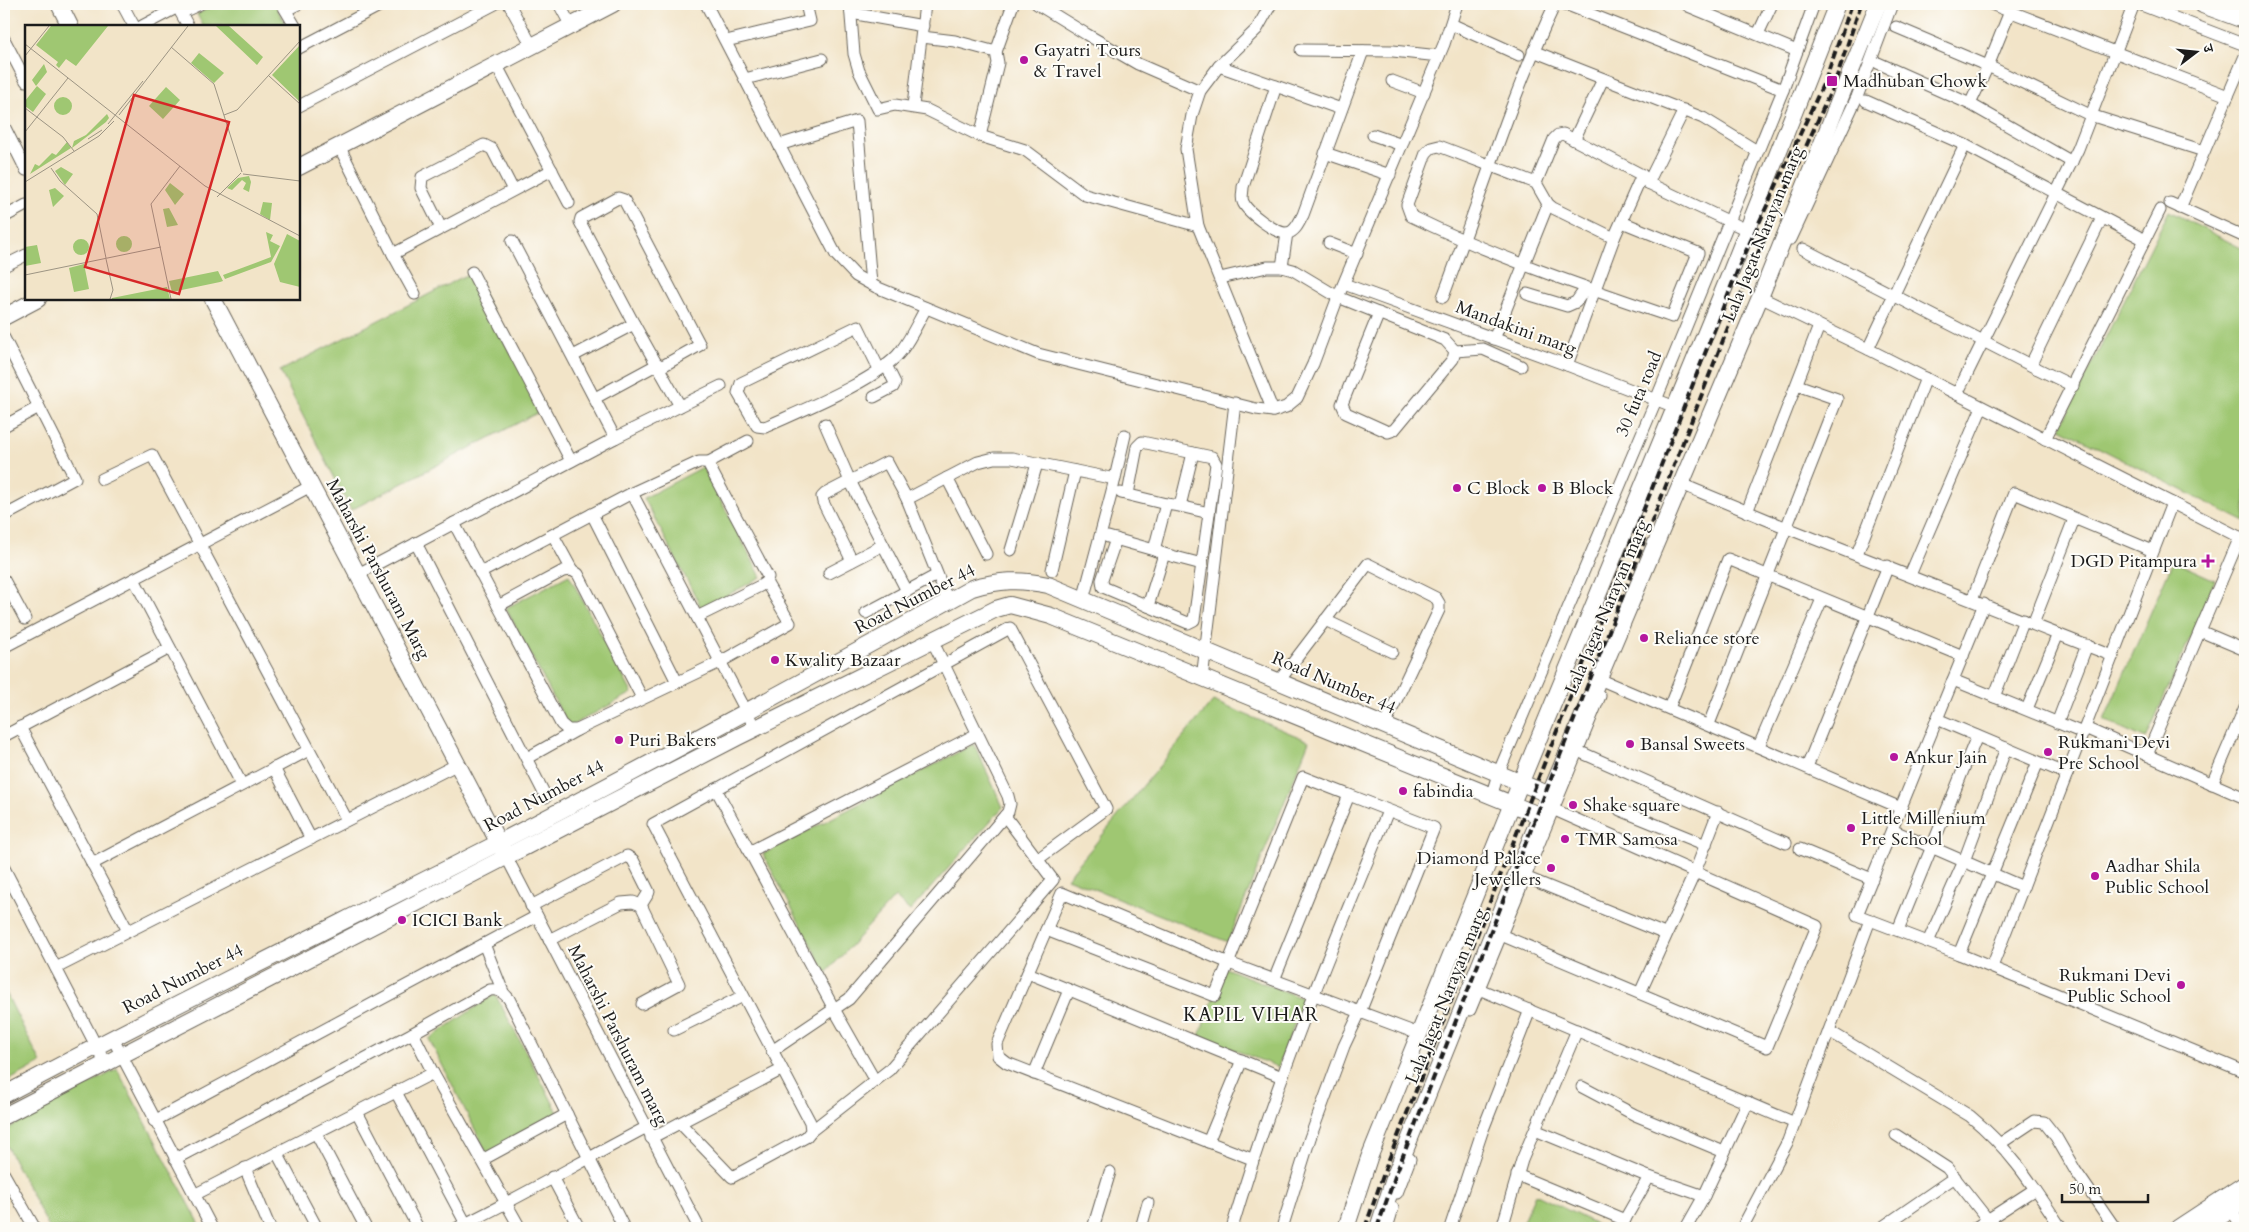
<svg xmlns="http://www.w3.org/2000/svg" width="2249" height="1232" viewBox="0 0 2249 1232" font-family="Cardo,'Noto Serif Devanagari',serif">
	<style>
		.green { fill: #9fc772; stroke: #5e7247 }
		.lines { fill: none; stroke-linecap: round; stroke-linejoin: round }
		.street-casing { stroke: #676258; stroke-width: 13 }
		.secondary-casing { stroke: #676258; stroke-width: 18 }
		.primary-casing { stroke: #676258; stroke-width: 21 }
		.street { stroke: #fff; stroke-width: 11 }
		.secondary { stroke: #fff; stroke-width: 16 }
		.primary { stroke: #fff; stroke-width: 19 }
		.rail { stroke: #1c1c1c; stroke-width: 4; stroke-dasharray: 8 4; stroke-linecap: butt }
		.poi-dot { fill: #b5179e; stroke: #fdfcf7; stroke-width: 2 }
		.labels { text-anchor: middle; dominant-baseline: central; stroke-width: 4; stroke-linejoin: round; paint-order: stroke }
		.poi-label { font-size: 18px; fill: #1c1c1c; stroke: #fdfcf7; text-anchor: start }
		.street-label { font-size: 18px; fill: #1c1c1c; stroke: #fdfcf7 }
		.neighbourhood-label { font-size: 19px; letter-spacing: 1px; fill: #1c1c1c; stroke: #fdfcf7 }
		.inset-road { fill: none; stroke: #9c9483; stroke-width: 1 }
		.view { fill: #d62828; fill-opacity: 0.15; stroke: #d62828; stroke-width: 2.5 }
		.inset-edge { fill: none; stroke: #1c1c1c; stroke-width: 2.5 }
	</style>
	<rect width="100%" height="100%" fill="#fdfcf7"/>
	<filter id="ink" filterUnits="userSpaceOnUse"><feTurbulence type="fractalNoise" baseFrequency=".02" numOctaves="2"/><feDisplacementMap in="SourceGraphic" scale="10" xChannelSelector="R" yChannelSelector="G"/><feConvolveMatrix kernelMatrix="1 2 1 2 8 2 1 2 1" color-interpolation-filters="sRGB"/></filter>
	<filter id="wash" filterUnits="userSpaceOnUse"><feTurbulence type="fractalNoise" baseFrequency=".0096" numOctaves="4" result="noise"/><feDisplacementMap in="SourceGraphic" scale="20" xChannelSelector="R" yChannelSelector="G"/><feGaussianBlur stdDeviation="1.12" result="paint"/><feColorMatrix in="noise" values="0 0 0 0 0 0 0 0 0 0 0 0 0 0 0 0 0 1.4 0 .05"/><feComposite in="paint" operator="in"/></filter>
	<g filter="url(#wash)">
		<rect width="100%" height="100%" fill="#f2e4c8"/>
		<!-- green -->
		<g class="green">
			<polygon points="218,4 275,4 286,26 203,26 197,14"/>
			<polygon points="2169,211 2245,250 2245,522 2060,428"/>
			<polygon points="472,272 543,410 351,510 280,371"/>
			<polygon points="703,467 761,577 702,609 644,498"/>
			<polygon points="2173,561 2215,580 2146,739 2104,720"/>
			<polygon points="569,575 632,693 569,727 506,608"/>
			<polygon points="1213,701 1309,741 1228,942 1067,878"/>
			<polygon points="974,744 1003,807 910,911 895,897 826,973 763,854"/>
			<polygon points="1225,968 1304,999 1278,1067 1199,1036"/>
			<polygon points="4,989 41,1063 4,1083"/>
			<polygon points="495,994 562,1120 490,1159 429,1039"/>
			<polygon points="117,1069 202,1228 49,1228 4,1141 4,1131"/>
			<polygon points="1535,1194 1600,1226 1599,1228 1520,1228"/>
		</g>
	</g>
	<g filter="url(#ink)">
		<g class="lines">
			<!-- street casing -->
			<g class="street-casing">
				<g id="street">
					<polyline points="122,4 134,26"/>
					<polyline points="176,4 188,26"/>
					<polyline points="282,4 295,26"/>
					<polyline points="509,4 532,46"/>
					<polyline points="559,4 571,26"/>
					<polyline points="706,4 836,255 856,276 876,287 1038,354 1256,409 1273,411 1286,407 1297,398 1313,364 1338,297 1444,44 1457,4"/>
					<polyline points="850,4 854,54 859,71 878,109 895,105 927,110 980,136 1025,150 1085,195 1198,226"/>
					<polyline points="1037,4 1086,34 1138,64 1200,91"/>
					<polyline points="1271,4 1257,29 1219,66 1200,91 1192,115 1186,149 1198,226 1273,411"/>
					<polyline points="1565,4 1783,90"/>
					<polyline points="1689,4 1688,6 1797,51"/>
					<polyline points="1991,4 2228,96"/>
					<polyline points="2139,4 2245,45"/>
					<polyline points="286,10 298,4"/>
					<polyline points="181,13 200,4"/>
					<polyline points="851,13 923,26"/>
					<polyline points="1451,24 1519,55"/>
					<polyline points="142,26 178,7"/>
					<polyline points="1896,27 1988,66 2090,115 2204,151"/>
					<polyline points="1758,34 1772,4"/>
					<polyline points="922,37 955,41 996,52 998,63 980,136"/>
					<polyline points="4,39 26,81"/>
					<polyline points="726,41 810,21 806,4"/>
					<polyline points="299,48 383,4"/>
					<polyline points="1301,50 1393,51 1439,56"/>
					<polyline points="1533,51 1703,118 1757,151"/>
					<polyline points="996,52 1013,4"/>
					<polyline points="1878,63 1970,104 2072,162"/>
					<polyline points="496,64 569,203"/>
					<polyline points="1219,66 1341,109"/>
					<polyline points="745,79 822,59"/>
					<polyline points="1392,81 1424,93"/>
					<path d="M1276,86L1243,187C1243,192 1241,198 1243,202C1247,212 1277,235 1288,233C1296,231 1299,222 1303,215L1363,51"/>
					<polyline points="1866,101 1965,145 2145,240"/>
					<polyline points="1970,104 1988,66 2013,4"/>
					<polyline points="299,106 495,4"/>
					<polyline points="913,106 925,4"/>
					<polyline points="4,126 26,170"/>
					<polyline points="1373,135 1402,145"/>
					<polyline points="1574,140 1603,79"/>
					<polyline points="779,145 857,121 871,284"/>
					<polyline points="339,146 393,254 552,170"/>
					<polyline points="1325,153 1390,175"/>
					<polyline points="1536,183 1554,139 1558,135 1563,134 1642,175 1648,183 1747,230"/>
					<polyline points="1648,183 1684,110"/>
					<polyline points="2170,203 2245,237"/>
					<polyline points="2180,208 2245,56"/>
					<polyline points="4,217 26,205"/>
					<polyline points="441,228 421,188 422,177 484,145 492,149 513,190"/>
					<path d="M1614,238L1553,208L1548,204L1536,183L1439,146L1431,148L1426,153L1407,205L1411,216C1495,257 1584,287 1672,317L1698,253L1622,222"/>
					<polyline points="1791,239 1857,97 1892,4"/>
					<polyline points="512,241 615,438"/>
					<polyline points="1329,243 1357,254"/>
					<polyline points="1803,249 2036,368"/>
					<polyline points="393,254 415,294"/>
					<polyline points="4,266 26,255"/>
					<polyline points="1282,267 1287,233"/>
					<polyline points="472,272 571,461"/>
					<polyline points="1220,278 1267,267 1282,267 1293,270 1338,297 1445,340 1455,351 1453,359 1394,430 1388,432 1346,413 1342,404 1379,313"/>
					<polyline points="1344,284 1567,365 1675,407"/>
					<polyline points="1527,294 1567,306 1576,302 1586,288"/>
					<polyline points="1761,295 1764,299 1868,349 2245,540"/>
					<path d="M1443,297C1480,199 1510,99 1555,4"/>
					<polyline points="4,338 75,478 4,516"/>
					<polyline points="1494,339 1548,204"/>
					<polyline points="1868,349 1965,145"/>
					<polyline points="1455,351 1483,349 1521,366"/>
					<polyline points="573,356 634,324"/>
					<polyline points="1567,365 1614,238 1642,175"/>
					<polyline points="659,368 700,345 624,200 618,198 581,218 580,222 634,324 680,406"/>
					<path d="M879,369L858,326L741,383L738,393L757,426L765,427C800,411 879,380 901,351C911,338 918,322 926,308"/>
					<polyline points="2073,386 2036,368 2032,362 2102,218"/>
					<polyline points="1957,394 2078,149 2134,4"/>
					<polyline points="874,397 893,387 895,383 886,365"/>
					<polyline points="595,398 658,364"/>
					<polyline points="825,424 850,481 907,591"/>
					<polyline points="4,426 39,407"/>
					<polyline points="2045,439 2160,210"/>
					<polyline points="707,463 748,441"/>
					<polyline points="947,478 986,554"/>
					<polyline points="102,479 152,455 347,820"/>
					<polyline points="1681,484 1787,528 2113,656"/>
					<polyline points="632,493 755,728"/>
					<polyline points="907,499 978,462 994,458 1012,458 1115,479"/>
					<polyline points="1166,504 1180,506 1193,453"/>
					<polyline points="1180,506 1209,513"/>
					<polyline points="1747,512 1819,326"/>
					<polyline points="592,514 677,682"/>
					<polyline points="454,523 561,724 568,730 577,730 720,662 790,623 766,582"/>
					<polyline points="553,535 572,570"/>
					<polyline points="1108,537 1154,550 1166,504 1121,493"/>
					<polyline points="1116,539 1102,580 1103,587 1188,623 1194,620 1216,464 1212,457 1142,442 1137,447 1128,494"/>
					<polyline points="416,543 546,797"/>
					<polyline points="1011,550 1037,464"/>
					<polyline points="1164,554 1202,564"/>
					<polyline points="1857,554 1926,378"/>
					<polyline points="852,561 823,502 822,497 825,494 887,462 907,499 948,601"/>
					<polyline points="1052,570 1075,471"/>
					<polyline points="480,573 632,493 699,462 707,462 768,577 766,582 760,586 697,617"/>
					<polyline points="829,573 883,545"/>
					<polyline points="358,574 615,438 721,386"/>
					<polyline points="1910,575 1982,407"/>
					<polyline points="134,579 242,785"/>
					<polyline points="4,580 25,619"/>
					<polyline points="1083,600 1112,491 1125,435"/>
					<polyline points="1972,600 2014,493 2153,551"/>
					<polyline points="1984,604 1857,915 1959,954 2245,1072"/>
					<polyline points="498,606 563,571 572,570 578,574 642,698"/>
					<polyline points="1148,606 1164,554 1154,550"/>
					<polyline points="866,613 937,575"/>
					<polyline points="1325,620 1392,652"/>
					<polyline points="2033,624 2074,519"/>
					<polyline points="2200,631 2245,650"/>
					<polyline points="4,647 311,486"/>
					<polyline points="1202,679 1235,403"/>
					<polyline points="1953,680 2083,733"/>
					<polyline points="1279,681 1368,564 1436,598 1439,603 1439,610 1384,726"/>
					<polyline points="1606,682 1901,808"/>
					<polyline points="1994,697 2024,620"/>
					<polyline points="1669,708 1728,559 1963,656"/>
					<polyline points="2027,709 2058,634"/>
					<polyline points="1937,719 2067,774"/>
					<polyline points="2057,723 2087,645"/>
					<polyline points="1709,724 1837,399 1797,385"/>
					<polyline points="20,727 128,931"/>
					<polyline points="2085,728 2245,798"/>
					<polyline points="4,736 170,648"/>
					<polyline points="1759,746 1822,599"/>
					<polyline points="1571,748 1786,843"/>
					<polyline points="2147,755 2240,537"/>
					<polyline points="527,758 577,730"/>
					<polyline points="1807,767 1888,566"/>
					<polyline points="274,768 311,839"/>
					<polyline points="2212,784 2245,707"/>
					<polyline points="716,789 834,1009 875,1081"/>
					<polyline points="1491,797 1498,774 1656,400 1783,90 1814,4"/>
					<polyline points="1620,810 1706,845"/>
					<polyline points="1892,830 2023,887"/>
					<polyline points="1800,849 1872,879"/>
					<polyline points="749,852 977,734"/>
					<polyline points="507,858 699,1228"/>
					<polyline points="92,864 309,750"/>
					<polyline points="4,868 105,1063"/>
					<polyline points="1525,877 1665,934"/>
					<polyline points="531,906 627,856 633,860 649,892 641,905"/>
					<polyline points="1046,930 1215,996 1303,777 1349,795"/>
					<polyline points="1898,930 1977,736"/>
					<polyline points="1501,935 1767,1047 1817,926 1548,807"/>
					<polyline points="549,940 621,903 633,902 641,905 679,984 642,1004"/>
					<polyline points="1928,942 1964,861 2006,748"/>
					<polyline points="1959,954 2038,762"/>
					<polyline points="1992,967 2172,503"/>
					<polyline points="56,968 458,764"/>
					<polyline points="1028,973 1282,1077"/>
					<polyline points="1274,980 1349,795 1434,828 1360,1012 1344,1046 1310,1138 1282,1228"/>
					<polyline points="1472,986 1795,1123"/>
					<polyline points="503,992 484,944 537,916"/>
					<polyline points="1640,993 1695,872 1718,812"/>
					<polyline points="1470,1010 1600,696"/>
					<polyline points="674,1030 743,996"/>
					<path d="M1829,1031L1970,1116C2011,1150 2032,1184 2061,1228"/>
					<polyline points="413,1033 433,1073 520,1228"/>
					<polyline points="112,1037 212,1228"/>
					<polyline points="772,1051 849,999 1008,812 1010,804 1008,796 932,640"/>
					<polyline points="1034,1074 1069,990"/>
					<polyline points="1582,1087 1635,1115 1724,1152"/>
					<polyline points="396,1092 466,1224"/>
					<polyline points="357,1112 418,1228"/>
					<polyline points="154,1121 484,944"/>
					<polyline points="680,1123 732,1177 806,1137 811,1131 810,1122 653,824 1010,628 1106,809 1038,859"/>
					<polyline points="1535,1130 1649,1177 1704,1196"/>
					<polyline points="811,1131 889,1070 1053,880 1005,816"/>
					<polyline points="316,1133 366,1228"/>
					<polyline points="1896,1135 1947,1168 1988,1220"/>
					<polyline points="651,1138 781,1070"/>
					<polyline points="1208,1142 1242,1060"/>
					<polyline points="2001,1143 2034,1121 2044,1122 2056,1137 2075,1170 2115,1228"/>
					<polyline points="277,1153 317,1228"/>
					<path d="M175,1159L413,1033L490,990C499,989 503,992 509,999L624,1228"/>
					<polyline points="1252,1159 1007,1063 998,1056 997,1044 1062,893 1229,963 1419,1034"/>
					<polyline points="482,1160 567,1114"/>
					<polyline points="245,1168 270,1228"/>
					<polyline points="4,1174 33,1225"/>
					<polyline points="1517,1175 1625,1220"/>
					<polyline points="552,1177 579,1228"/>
					<polyline points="1397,1193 1410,1159"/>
					<polyline points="194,1195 433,1073"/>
					<polyline points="2231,1210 2243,1228"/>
					<path d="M457,1228C521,1197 582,1161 645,1128"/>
					<polyline points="1093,1228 1110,1172"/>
					<polyline points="1141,1228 1148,1203"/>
					<path d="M1232,1228C1274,1086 1331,949 1388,811"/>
					<polyline points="1387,1228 1393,1208"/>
					<polyline points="1450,1228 1482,1132 1530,1010"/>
					<polyline points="1502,1228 1522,1160 1577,1030"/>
					<polyline points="1620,1228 1649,1177"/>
					<polyline points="1686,1228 1704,1196 1748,1102"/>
					<polyline points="1742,1228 1788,1141 1870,920"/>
					<polyline points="1881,1228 1955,1177"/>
					<polyline points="1975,1228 2035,1189"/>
				</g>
			</g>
			<!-- secondary casing -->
			<g class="secondary-casing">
				<g id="secondary">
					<polyline points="59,4 70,26"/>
					<polyline points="299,167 613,4"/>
					<polyline points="213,299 503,851"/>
					<polyline points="4,317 38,299"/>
					<path d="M4,1095C167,1008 333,927 498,843C657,761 815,675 972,588C999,580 1020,579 1048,585L1550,795"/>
					<polyline points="4,1116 738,737 996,609 1010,605 1051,616 1541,816"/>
					<polyline points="1346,1228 1369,1158 1520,784 1730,274 1837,4"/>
					<polyline points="1378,1228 1396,1173 1527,848 1761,295 1878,4"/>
					<polyline points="2178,1228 2245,1184"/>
					<polyline points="2203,1228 2245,1201"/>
				</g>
			</g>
			<!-- primary casing -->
			<g class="primary-casing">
				<polyline id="primary" points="2204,4 2245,19"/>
			</g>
			<!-- street -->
			<use href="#street" class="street"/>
			<!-- secondary -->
			<use href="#secondary" class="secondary"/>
			<!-- primary -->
			<use href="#primary" class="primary"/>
			<!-- rail -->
			<g class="rail">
				<polyline points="1365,1228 1386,1167 1740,264 1826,78 1852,4"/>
				<polyline points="1377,1228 1397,1171 1751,269 1835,82 1861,4"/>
			</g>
		</g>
	</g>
	<!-- markers -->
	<g class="poi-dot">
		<circle cx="1024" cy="60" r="5"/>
		<rect x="1826" y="75" width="12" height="12" rx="2.5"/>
		<circle cx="1457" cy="488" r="5"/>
		<circle cx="1542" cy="488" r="5"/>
		<path d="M2205.5 553.5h5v5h5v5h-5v5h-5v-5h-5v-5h5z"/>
		<circle cx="1644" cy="638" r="5"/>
		<circle cx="775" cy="660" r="5"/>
		<circle cx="619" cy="740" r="5"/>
		<circle cx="1630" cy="744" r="5"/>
		<circle cx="2048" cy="752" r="5"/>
		<circle cx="1894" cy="757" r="5"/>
		<circle cx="1403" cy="791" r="5"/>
		<circle cx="1573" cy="805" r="5"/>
		<circle cx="1851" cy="828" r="5"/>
		<circle cx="1565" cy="839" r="5"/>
		<circle cx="1551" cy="868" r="5"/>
		<circle cx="2095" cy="876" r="5"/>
		<circle cx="402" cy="920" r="5"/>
		<circle cx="2181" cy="985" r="5"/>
	</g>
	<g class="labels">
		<!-- poi labels -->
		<g class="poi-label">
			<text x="1034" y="50">Gayatri Tours<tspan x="1034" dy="21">&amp; Travel</tspan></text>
			<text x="1843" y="81">Madhuban Chowk</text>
			<text x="1467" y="488">C Block</text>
			<text x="1552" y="488">B Block</text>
			<text x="2197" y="561" text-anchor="end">DGD Pitampura</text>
			<text x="1654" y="638">Reliance store</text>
			<text x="785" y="660">Kwality Bazaar</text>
			<text x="629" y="740">Puri Bakers</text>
			<text x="2058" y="742">Rukmani Devi<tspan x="2058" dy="21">Pre School</tspan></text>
			<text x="1640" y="744">Bansal Sweets</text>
			<text x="1904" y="757">Ankur Jain</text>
			<text x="1413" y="791">fabindia</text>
			<text x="1583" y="805">Shake square</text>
			<text x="1861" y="818">Little Millenium<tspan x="1861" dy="21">Pre School</tspan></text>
			<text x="1575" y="839">TMR Samosa</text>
			<text x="1541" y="858" text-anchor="end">Diamond Palace<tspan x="1541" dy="21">Jewellers</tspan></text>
			<text x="2105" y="866">Aadhar Shila<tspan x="2105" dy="21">Public School</tspan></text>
			<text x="412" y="920">ICICI Bank</text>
			<text x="2171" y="975" text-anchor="end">Rukmani Devi<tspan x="2171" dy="21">Public School</tspan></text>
		</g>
		<!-- street labels -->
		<g class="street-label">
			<text transform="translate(1763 234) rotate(-68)">Lala Jagat Narayan marg</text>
			<text transform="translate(1516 328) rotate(20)">Mandakini marg</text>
			<text transform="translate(1639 394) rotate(-67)">30 futa road</text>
			<text transform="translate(378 569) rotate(62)">Maharshi Parshuram Marg</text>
			<text transform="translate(915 599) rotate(-27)">Road Number 44</text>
			<text transform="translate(1607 607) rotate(-67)">Lala Jagat Narayan marg</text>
			<text transform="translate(1334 683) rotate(23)">Road Number 44</text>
			<text transform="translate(544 796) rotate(-28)">Road Number 44</text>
			<text transform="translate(183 979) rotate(-27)">Road Number 44</text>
			<text transform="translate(1446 996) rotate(-68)">Lala Jagat Narayan marg</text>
			<text transform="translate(618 1035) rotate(63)">Maharshi Parshuram marg</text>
		</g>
		<!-- neighbourhood labels -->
		<g class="neighbourhood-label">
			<text x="1251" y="1015">KAPIL VIHAR</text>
		</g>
	</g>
	<!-- overview -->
	<g transform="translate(25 25)">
		<rect width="275" height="275" fill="#f2e4c8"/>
		<path d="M26,1H83L51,41L41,34L34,43L31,40L33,37L11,20ZM191,1H204L238,32L232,40ZM275,20V77L247,50ZM174,28L199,48L189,58L166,38ZM19,39L22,47L11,61L7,55ZM12,61L21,69L8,87L0,81V76ZM141,62L155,75L138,94L124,81ZM29 81a9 9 0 1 1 18 0a9 9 0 1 1-18 0ZM82,89L84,93L81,97L47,123L49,116L61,110ZM42,117L46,123L5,149L10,139L14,141L27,128L31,130ZM36,142L48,149L40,160L30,146ZM224,151L226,157L224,167L218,164L221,158L217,155L207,165L202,163L213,153ZM145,158L159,169L150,180L140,165ZM30,163L39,171L28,182L24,165ZM238,177L247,178L245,195L235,189ZM144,183L153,200L142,202L138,184ZM241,207L248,210L245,216L255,221L246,237L200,254L198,250L246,232ZM262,209L275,216V262L255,257L249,239ZM91 219a8 8 0 1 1 16 0a8 8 0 1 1-16 0ZM48 222a8 8 0 1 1 16 0a8 8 0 1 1-16 0ZM12,220L16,238L0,241V222ZM59,239L64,264L49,267L44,243ZM193,246L198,256L195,257L147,267L144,256ZM142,262L145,274H87V273Z" fill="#9fc772"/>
		<path class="inset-road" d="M0,19L180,161L275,211M146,22L189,59L217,147M0,31L24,1M244,51L275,79M0,83L38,112L49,126M94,90L163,1M199,90L212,85L275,16M83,99L118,56M0,107L43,53M63,114L77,105M26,143L35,156L72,189L81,233M218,149L275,156M0,157L74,111L89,96M192,172L216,148M81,234L88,265L85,274M0,250L136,222M146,274L126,179L155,141"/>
		<path class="view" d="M109,70L204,97L154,269L60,242Z"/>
		<rect width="275" height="275" class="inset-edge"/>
	</g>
	<!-- margin -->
	<rect width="2249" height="1232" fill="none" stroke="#fdfcf7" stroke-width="20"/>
	<!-- north arrow -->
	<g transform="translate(2196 52) rotate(74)" stroke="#fdfcf7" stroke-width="4" paint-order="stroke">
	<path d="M0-4L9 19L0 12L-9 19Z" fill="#1c1c1c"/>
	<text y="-8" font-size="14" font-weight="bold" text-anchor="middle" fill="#1c1c1c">उ</text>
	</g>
	<!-- scale -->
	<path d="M2062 1194v8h86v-8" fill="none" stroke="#1c1c1c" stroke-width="2.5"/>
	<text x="2069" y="1194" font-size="15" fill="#1c1c1c" stroke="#fdfcf7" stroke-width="4" paint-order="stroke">50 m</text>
</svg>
